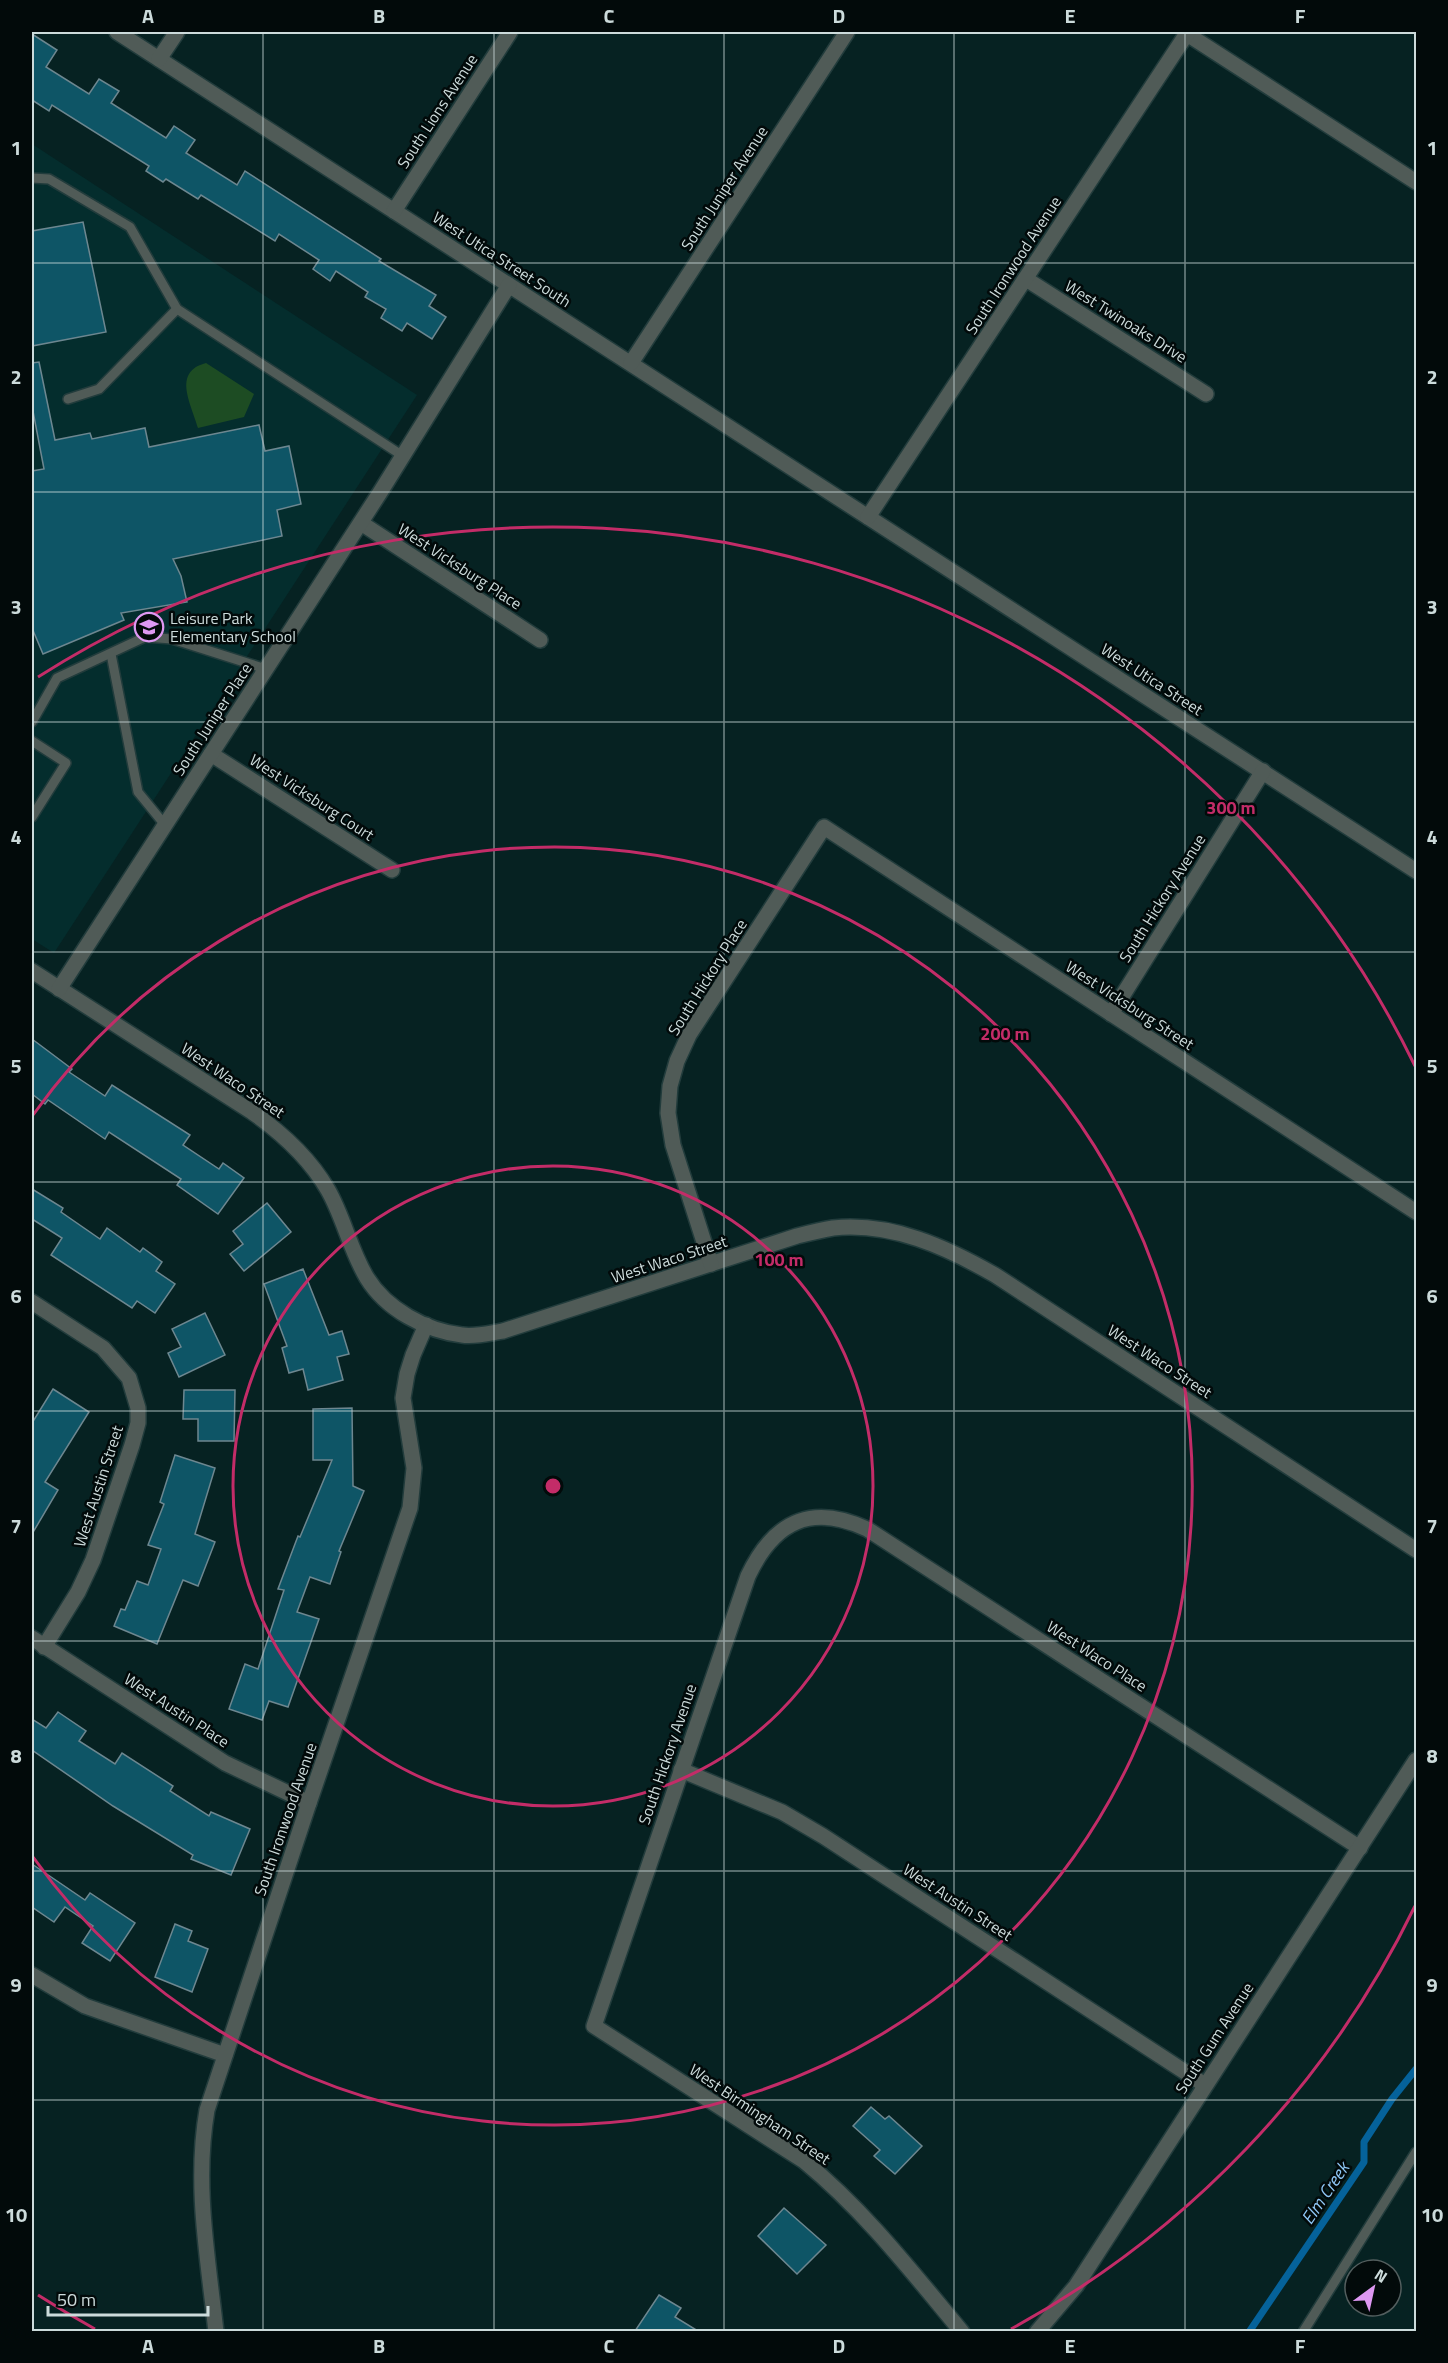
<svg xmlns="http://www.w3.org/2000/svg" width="1448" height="2363" viewBox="0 0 1448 2363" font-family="'Titillium Web',sans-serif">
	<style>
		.built { fill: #042d2d }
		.green { fill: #1d4c23 }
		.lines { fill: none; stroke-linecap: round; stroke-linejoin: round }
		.stream { stroke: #05629a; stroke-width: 7 }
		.building { fill: #0e5566; stroke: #6d8790; stroke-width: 1.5 }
		.lane-casing { stroke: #223c3c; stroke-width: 12 }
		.street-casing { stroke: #223c3c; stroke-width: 18 }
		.lane { stroke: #505b57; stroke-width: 9 }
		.street { stroke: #505b57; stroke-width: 15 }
		.grid { fill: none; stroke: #ccdbdb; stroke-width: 1.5; stroke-opacity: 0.55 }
		.ring { fill: none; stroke: #c32c68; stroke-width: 3 }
		.labels { text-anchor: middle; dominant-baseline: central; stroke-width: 5; stroke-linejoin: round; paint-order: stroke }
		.street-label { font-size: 16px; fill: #ccdbdb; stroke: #020a0a }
		.poi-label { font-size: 16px; fill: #ccdbdb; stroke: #020a0a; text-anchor: start }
		.water-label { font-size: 18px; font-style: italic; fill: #8fc7f6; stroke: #020a0a }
		.centre { fill: #c32c68; stroke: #020a0a; stroke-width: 3 }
		.ring-label { font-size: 18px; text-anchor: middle; font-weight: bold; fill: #c32c68; stroke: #020a0a; stroke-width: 5; stroke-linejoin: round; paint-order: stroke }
		.neatline { fill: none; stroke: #ccdbdb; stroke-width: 2 }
		.grid-label { font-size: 20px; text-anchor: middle; font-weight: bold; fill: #ccdbdb }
	</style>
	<rect width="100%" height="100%" fill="#062222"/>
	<!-- built -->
	<polygon class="built" points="32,144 417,395 54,953 32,939"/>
	<!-- green -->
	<path class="green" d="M206,363L254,394L244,417L198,428C191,403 172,372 206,363Z"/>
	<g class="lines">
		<!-- stream -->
		<polyline class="stream" points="1249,2332 1364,2162 1364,2142 1392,2099 1416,2069"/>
	</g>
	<!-- building -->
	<g class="building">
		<polygon points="32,34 57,50 46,67 89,94 99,79 119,91 111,103 166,138 174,126 195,140 186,153 237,185 245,171 381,259 379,261 436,295 429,306 446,317 432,339 407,323 402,331 381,318 386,309 365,297 368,292 336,271 330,281 313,269 319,260 279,234 275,241 201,195 198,199 166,179 163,182 146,171 149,166 52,105 49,111 32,100"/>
		<polygon points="83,222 106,332 32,346 32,231"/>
		<polygon points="39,362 55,440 90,433 92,439 145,428 149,447 259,425 265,451 289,446 301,504 277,510 282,536 173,559 181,576 187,602 121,613 124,620 43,654 32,628 32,471 44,469 32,406 32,363"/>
		<polygon points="32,1039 72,1069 69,1072 105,1096 112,1085 190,1135 183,1145 219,1169 223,1163 244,1178 218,1214 177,1185 181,1179 109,1132 105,1139 48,1100 45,1104 32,1094"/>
		<polygon points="32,1189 63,1208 61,1212 100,1239 107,1228 140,1252 143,1248 162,1262 156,1271 175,1284 155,1313 137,1301 132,1308 51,1255 62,1238 32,1219"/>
		<polygon points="267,1203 291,1232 244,1271 230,1254 243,1244 233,1231"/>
		<polygon points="303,1269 329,1335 342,1331 349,1354 337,1357 343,1380 308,1390 303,1369 289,1373 282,1348 287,1346 264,1284"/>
		<polygon points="205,1313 225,1355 179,1377 168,1353 181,1347 172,1329"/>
		<polygon points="53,1389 89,1412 45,1482 58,1490 32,1534 32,1423"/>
		<polygon points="184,1390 235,1390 234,1441 198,1441 198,1419 183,1419"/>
		<polygon points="352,1408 353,1486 364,1491 339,1551 341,1552 330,1584 310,1577 297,1612 319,1619 288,1707 269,1701 262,1720 229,1709 245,1664 258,1669 284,1590 278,1589 298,1536 300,1537 332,1460 313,1460 313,1409"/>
		<polygon points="175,1455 215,1468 195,1534 215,1542 198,1586 183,1580 157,1644 114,1626 121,1609 125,1610 137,1581 148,1585 161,1549 148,1545 164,1504 160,1502"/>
		<polygon points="58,1712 86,1731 79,1741 115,1764 122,1753 173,1786 170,1791 209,1816 211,1812 250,1829 231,1875 191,1859 193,1855 113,1806 32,1750 32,1719 46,1728"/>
		<polygon points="32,1864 85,1900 90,1893 135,1923 110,1961 82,1943 93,1926 65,1907 54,1922 32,1907"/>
		<polygon points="175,1924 192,1931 188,1941 208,1949 192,1992 155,1977"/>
		<polygon points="871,2107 885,2119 889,2116 922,2146 895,2174 874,2156 880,2150 853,2126"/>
		<polygon points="784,2208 826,2245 797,2274 758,2236"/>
		<polygon points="659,2295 681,2308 675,2317 698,2331 635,2331"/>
	</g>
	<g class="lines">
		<!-- lane casing -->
		<g class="lane-casing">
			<g id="lane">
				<polyline points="32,178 49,179 130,227 177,309 403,456"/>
				<polyline points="68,399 99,389 177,309"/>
				<polyline points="111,654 138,792 165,825"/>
				<polyline points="32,722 57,678 145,637 172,639 266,669"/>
				<polyline points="32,741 66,763 32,817"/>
				<polyline points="1303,2332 1416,2152"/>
			</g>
		</g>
		<!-- street casing -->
		<g class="street-casing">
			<g id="street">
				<polyline points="117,32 1416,871"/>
				<polyline points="1187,34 1416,182"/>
				<polyline points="159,59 177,32"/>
				<polyline points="394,211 510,32"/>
				<polyline points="1026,279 1206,394"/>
				<polyline points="631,363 847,32"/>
				<polyline points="868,517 1188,32"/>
				<polyline points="361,523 540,640"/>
				<polyline points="211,754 392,870"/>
				<path d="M32,971L252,1112C282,1133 309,1157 328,1190C344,1218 350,1250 367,1278C386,1309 426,1331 462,1335C476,1337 490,1333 503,1331L797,1236C809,1233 821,1230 833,1228C892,1222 946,1247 995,1275L1416,1550"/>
				<polyline points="59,989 381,491 509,285"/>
				<polyline points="1111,1014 1263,771"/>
				<polyline points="711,1264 673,1145 668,1113 670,1086 677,1061 689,1035 824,827 1416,1212"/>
				<polyline points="32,1302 103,1348 129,1378 138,1408 138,1423 132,1445 93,1560 78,1592 44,1647"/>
				<polyline points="32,1638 225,1763 309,1803"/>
				<polyline points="681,1770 782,1812 823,1836 1205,2085"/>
				<polyline points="32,1975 85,2006 225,2055"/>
				<path d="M216,2332C208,2258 194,2184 207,2110L309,1803L410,1508L414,1468L403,1398L407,1374L413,1355L426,1325"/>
				<path d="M962,2332C912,2272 865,2211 804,2161L594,2026L748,1576C774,1521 811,1503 867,1529L1360,1848"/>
				<polyline points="1037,2332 1076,2286 1416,1760"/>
			</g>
		</g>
		<!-- lane -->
		<use href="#lane" class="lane"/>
		<!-- street -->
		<use href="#street" class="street"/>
	</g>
	<!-- grid -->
	<path class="grid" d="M263,32V2332M494,32V2332M724,32V2332M954,32V2332M1185,32V2332M32,263H1416M32,492H1416M32,722H1416M32,952H1416M32,1182H1416M32,1411H1416M32,1641H1416M32,1871H1416M32,2100H1416"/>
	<!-- distance rings -->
	<g class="ring">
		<circle cx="553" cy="1486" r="320"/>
		<path d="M33 1115A639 639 0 1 1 33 1857"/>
		<path d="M1415 1906A959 959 0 0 1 1011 2329M95 2329A959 959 0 0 1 38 2295M38 677A959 959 0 0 1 1415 1066"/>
	</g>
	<!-- icons -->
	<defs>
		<g id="school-ring" transform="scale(1.5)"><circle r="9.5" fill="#020a0a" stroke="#de98f2" stroke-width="1.5"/><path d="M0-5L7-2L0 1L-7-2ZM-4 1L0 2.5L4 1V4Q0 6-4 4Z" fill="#de98f2"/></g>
	</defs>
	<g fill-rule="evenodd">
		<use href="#school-ring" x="149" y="627"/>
	</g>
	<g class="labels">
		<!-- street labels -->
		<g class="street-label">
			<text transform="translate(437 111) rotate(-57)">South Lions Avenue</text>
			<text transform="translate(724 188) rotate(-57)">South Juniper Avenue</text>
			<text transform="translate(502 259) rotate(33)">West Utica Street South</text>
			<text transform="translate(1013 265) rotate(-57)">South Ironwood Avenue</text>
			<text transform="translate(1126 321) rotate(32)">West Twinoaks Drive</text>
			<text transform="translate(460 566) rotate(33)">West Vicksburg Place</text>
			<text transform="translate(1152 679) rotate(33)">West Utica Street</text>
			<text transform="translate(212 719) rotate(-57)">South Juniper Place</text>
			<text transform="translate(312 797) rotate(33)">West Vicksburg Court</text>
			<text transform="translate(1162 898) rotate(-58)">South Hickory Avenue</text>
			<text transform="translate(707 977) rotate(-58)">South Hickory Place</text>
			<text transform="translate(1130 1005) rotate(33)">West Vicksburg Street</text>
			<text transform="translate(233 1080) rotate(34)">West Waco Street</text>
			<text transform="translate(669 1259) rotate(-18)">West Waco Street</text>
			<text transform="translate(1160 1361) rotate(33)">West Waco Street</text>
			<text transform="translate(98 1486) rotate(-72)">West Austin Street</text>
			<text transform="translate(1097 1656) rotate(33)">West Waco Place</text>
			<text transform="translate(177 1710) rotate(33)">West Austin Place</text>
			<text transform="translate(667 1754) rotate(-71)">South Hickory Avenue</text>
			<text transform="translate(285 1819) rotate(-71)">South Ironwood Avenue</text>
			<text transform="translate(958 1902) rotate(33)">West Austin Street</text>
			<text transform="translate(1214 2038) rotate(-57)">South Gum Avenue</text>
			<text transform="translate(760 2114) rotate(34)">West Birmingham Street</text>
		</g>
		<!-- poi labels -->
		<g class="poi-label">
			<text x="170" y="618">Leisure Park<tspan x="170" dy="18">Elementary School</tspan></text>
		</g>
		<!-- water labels -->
		<g class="water-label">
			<text transform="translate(1325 2193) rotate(-56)">Elm Creek</text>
		</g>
	</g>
	<circle cx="553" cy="1486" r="9" class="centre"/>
	<g class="ring-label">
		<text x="1231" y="814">300 m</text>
		<text x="1005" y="1040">200 m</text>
		<text x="779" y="1266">100 m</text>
	</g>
	<!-- border -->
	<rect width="1448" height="2363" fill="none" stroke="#020a0a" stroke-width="66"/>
	<!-- north arrow -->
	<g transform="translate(1373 2288) rotate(33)"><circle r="28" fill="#020a0a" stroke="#535e5e" stroke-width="1.5"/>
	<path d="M0-4.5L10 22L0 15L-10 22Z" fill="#de98f2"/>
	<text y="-9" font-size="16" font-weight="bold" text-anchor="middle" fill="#ccdbdb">N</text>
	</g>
	<!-- scale -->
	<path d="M48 2306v9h160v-9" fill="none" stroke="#ccdbdb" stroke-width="3"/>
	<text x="57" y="2306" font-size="18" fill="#ccdbdb" stroke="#020a0a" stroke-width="4.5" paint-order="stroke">50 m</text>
	<rect x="33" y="33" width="1382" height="2297" class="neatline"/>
	<g class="grid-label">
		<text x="148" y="23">A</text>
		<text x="379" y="23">B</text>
		<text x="609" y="23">C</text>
		<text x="839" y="23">D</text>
		<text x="1070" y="23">E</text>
		<text x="1300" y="23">F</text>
		<text x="16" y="155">1</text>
		<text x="1432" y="155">1</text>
		<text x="16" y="384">2</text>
		<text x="1432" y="384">2</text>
		<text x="16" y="614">3</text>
		<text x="1432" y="614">3</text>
		<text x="16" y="844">4</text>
		<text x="1432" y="844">4</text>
		<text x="16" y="1073">5</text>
		<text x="1432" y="1073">5</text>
		<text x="16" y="1303">6</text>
		<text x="1432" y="1303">6</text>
		<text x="16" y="1533">7</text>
		<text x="1432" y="1533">7</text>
		<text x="16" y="1763">8</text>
		<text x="1432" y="1763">8</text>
		<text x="16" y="1992">9</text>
		<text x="1432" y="1992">9</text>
		<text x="16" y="2222">10</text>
		<text x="1432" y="2222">10</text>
		<text x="148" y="2353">A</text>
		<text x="379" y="2353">B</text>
		<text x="609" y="2353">C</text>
		<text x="839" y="2353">D</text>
		<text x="1070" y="2353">E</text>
		<text x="1300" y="2353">F</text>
	</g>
</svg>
